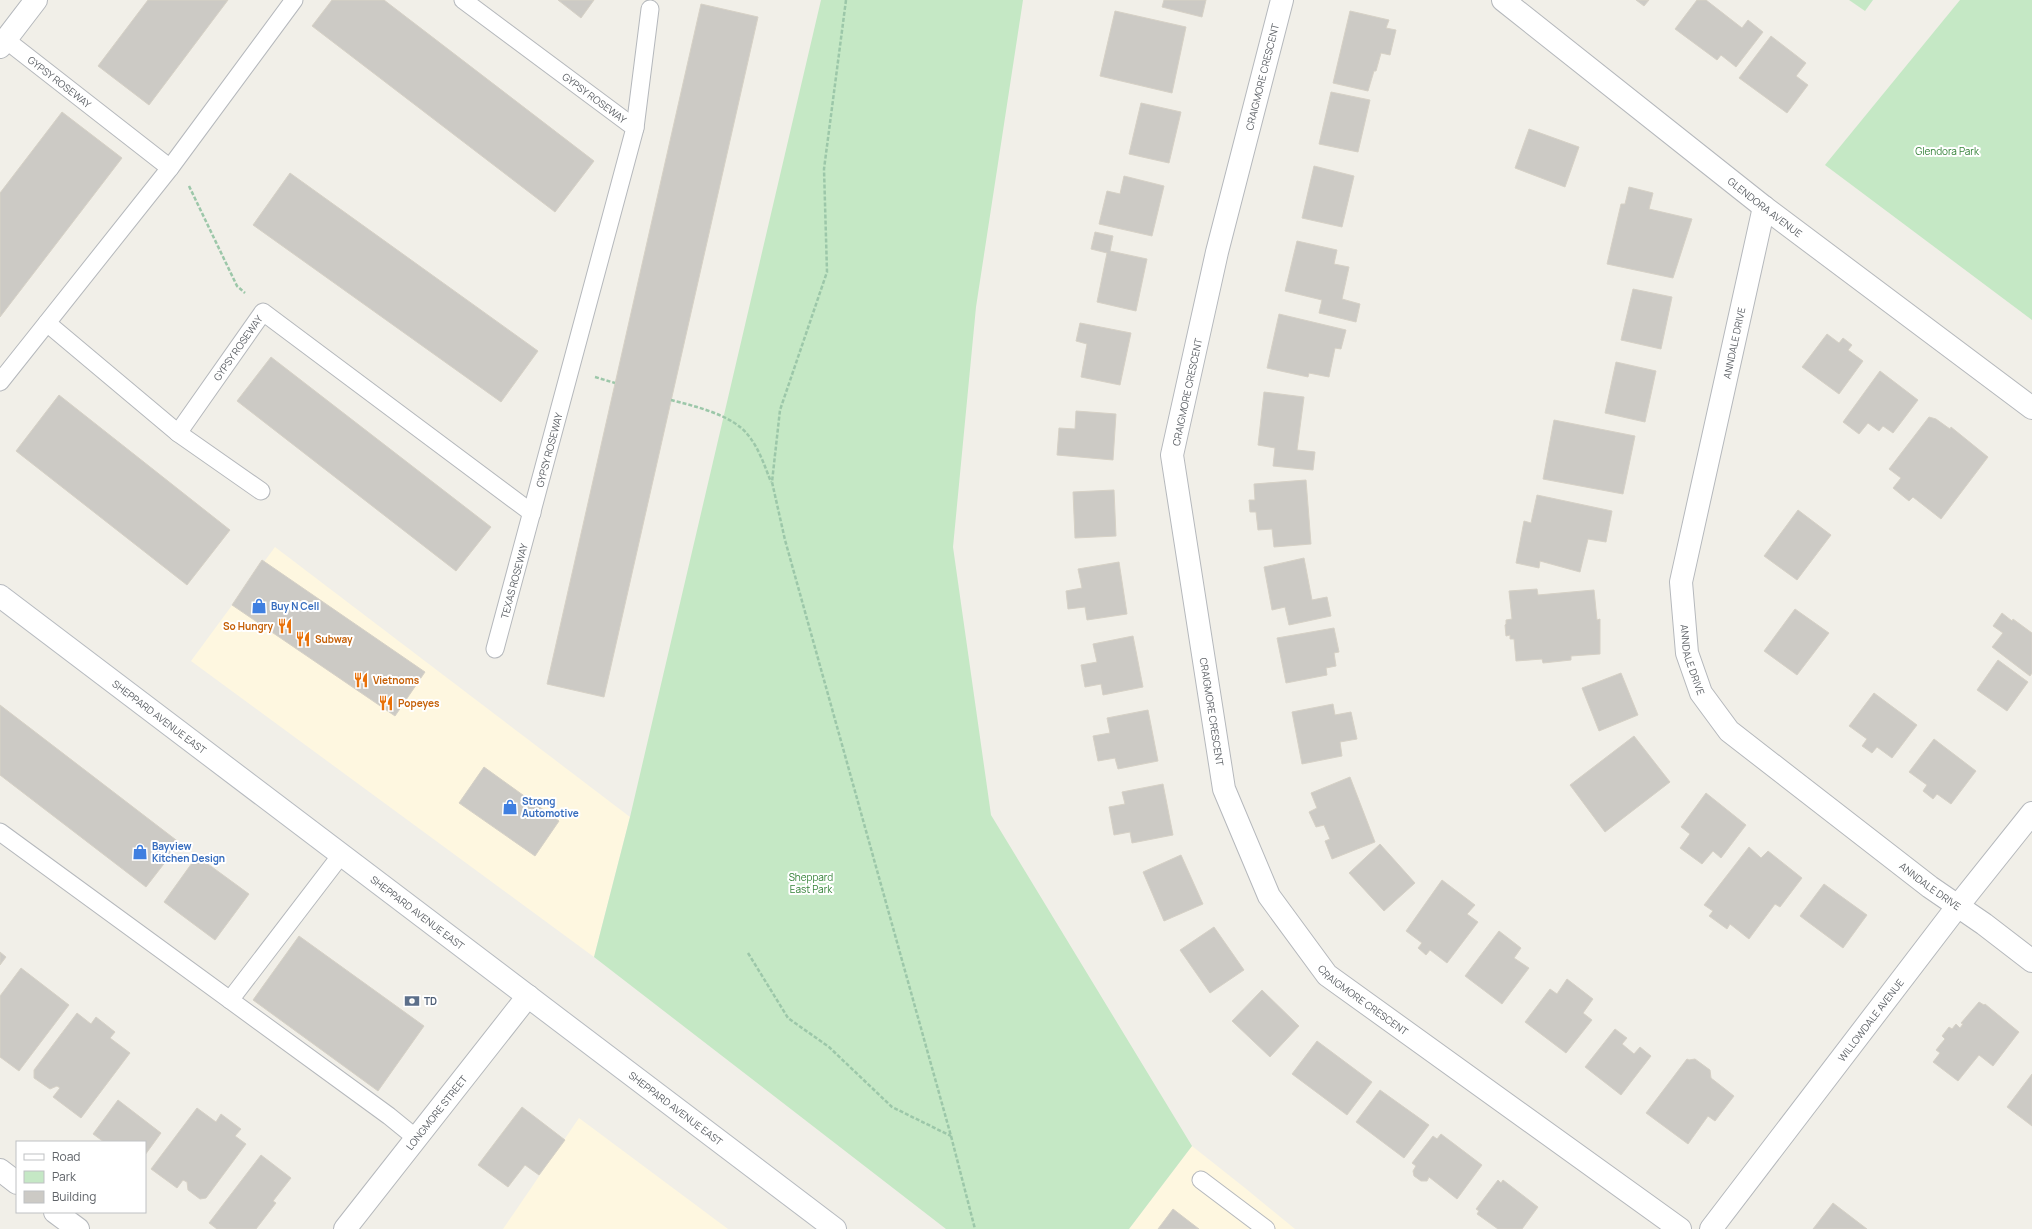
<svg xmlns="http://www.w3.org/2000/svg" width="2032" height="1229" viewBox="0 0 2032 1229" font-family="Manrope,sans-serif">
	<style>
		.commercial { fill: #fef7e0 }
		.green { fill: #c5e8c5 }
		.building { fill: #cccac5; stroke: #d6d1c6 }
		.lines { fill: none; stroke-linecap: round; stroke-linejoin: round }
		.service-casing { stroke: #b5b8bc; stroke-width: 19 }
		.minor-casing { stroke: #b5b8bc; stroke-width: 24 }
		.secondary-casing { stroke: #b6babf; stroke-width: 24 }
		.path { stroke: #9cc7a9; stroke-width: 2.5; stroke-dasharray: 4 2; stroke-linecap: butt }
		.service { stroke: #fff; stroke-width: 17 }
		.minor { stroke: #fff; stroke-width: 22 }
		.secondary { stroke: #fff; stroke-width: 22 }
		.labels { text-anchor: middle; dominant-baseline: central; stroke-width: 4; stroke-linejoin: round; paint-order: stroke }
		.street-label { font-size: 10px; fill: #5f6368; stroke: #fff }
		.park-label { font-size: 10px; fill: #348238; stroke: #fff }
		.shop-label { font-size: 10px; font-weight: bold; fill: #366cbe; stroke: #fff; text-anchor: start }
		.food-label { font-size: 10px; font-weight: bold; fill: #c56008; stroke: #fff; text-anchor: start }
		.service-label { font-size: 10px; font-weight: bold; fill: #4e5e75; stroke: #fff; text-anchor: start }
	</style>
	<rect width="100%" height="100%" fill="#f1efe8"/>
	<!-- commercial -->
	<g class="commercial">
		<polygon points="275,547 630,817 594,957 191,661"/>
		<polygon points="579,1118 728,1229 503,1229"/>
		<polygon points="1192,1146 1245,1188 1295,1229 1129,1229"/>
	</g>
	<!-- green -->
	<g class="green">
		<polygon points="821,0 1023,0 976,307 953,547 991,815 1192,1146 1129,1229 946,1229 594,957 630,817"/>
		<polygon points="1849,0 1873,0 1865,11"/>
		<polygon points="1960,0 2032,0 2032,320 1825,165"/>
	</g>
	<!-- building -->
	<g class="building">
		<polygon points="148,0 228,0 149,105 98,66"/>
		<polygon points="332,0 384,0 594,161 555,212 312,26"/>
		<polygon points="558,0 594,0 581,18"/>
		<polygon points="1164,0 1206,0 1202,17 1162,7"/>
		<polygon points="1636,0 1649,0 1644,6"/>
		<polygon points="1697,0 1706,0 1742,28 1748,20 1763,32 1736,67 1721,55 1717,60 1675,29"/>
		<polygon points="701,4 758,17 604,697 547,684"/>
		<polygon points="1115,11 1186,27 1172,93 1100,76"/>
		<polygon points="1350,11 1389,20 1386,28 1396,30 1390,55 1381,53 1376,71 1374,71 1368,91 1333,83"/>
		<polygon points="1771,36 1806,63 1796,76 1808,85 1787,113 1739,78"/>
		<polygon points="1331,92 1370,100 1358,152 1319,144"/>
		<polygon points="1141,103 1181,112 1169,163 1129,154"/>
		<polygon points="62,112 122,158 0,317 0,193"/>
		<polygon points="1529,129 1579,147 1565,187 1515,168"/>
		<polygon points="1314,166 1354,176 1342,227 1302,218"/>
		<polygon points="290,173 538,351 501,402 253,225"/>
		<polygon points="1124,176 1164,186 1152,236 1099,224 1107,191 1120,194"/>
		<polygon points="1629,187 1653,193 1649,209 1692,219 1673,278 1607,264 1621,204 1625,204"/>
		<polygon points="1095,232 1113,236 1110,251 1147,259 1136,311 1097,302 1107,253 1091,249"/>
		<polygon points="1297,241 1337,250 1334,264 1349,267 1342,299 1360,304 1356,322 1319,313 1322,300 1285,291"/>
		<polygon points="1633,289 1672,297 1661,349 1621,340"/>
		<polygon points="1279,314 1346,330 1341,349 1335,348 1329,377 1309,373 1308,377 1267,368"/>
		<polygon points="1080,323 1131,333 1120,385 1081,377 1087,344 1076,341"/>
		<polygon points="1827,334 1839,343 1843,338 1852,345 1848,350 1863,361 1839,394 1802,367"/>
		<polygon points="271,357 491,527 456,571 237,401"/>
		<polygon points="1616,362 1656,371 1645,422 1605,413"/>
		<polygon points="1880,371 1918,400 1893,433 1883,426 1879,431 1868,423 1859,434 1843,422"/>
		<polygon points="1264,392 1304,397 1297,450 1315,452 1313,470 1273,466 1275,448 1258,445"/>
		<polygon points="59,395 230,530 187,585 16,451"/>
		<polygon points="1076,411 1116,414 1113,460 1057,455 1059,428 1075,429"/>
		<polygon points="1929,417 1936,419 1950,429 1951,427 1988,457 1941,519 1913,497 1909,501 1893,488 1901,478 1889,469"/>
		<polygon points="1554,420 1635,436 1623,494 1543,479"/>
		<polygon points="1306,480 1311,544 1274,547 1272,529 1258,530 1256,512 1250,512 1249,500 1255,500 1254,484"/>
		<polygon points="1114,490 1116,536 1075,538 1073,492"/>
		<polygon points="1537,495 1612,511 1606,542 1588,539 1580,572 1540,561 1539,568 1516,563 1524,521 1531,523"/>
		<polygon points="1798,510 1831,535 1797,580 1764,556"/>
		<polygon points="1304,558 1312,600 1327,597 1331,616 1289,625 1285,607 1272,610 1264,567"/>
		<polygon points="262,560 425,672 395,716 232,605"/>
		<polygon points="1119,562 1127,614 1087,620 1085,607 1068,609 1066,591 1082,588 1078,569"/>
		<polygon points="1537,589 1538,595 1594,590 1597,620 1600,619 1600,654 1571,656 1571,660 1543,663 1542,659 1516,661 1514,639 1510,639 1510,635 1506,636 1505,625 1506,624 1506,620 1512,619 1509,591"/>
		<polygon points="1795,609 1829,633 1797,675 1764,651"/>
		<polygon points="2002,613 2012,621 2013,619 2032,633 2032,673 2030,676 1992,647 2003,633 1993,626"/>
		<polygon points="1334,628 1339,652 1334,653 1336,666 1326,668 1327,675 1286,683 1277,638"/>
		<polygon points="1133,636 1143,687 1103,695 1101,684 1085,687 1081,665 1097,662 1093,644"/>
		<polygon points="1998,660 2028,682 2007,711 1977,690"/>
		<polygon points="1621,673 1638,715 1599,731 1582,688"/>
		<polygon points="1874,693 1917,725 1892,758 1877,747 1872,753 1862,746 1867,739 1849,726"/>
		<polygon points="1333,704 1335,715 1351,712 1357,739 1340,742 1342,756 1302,764 1292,712"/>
		<polygon points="0,705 180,843 146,887 0,775"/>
		<polygon points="1148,710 1158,761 1118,769 1115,758 1098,761 1093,736 1110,733 1107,718"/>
		<polygon points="1634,736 1670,782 1605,832 1570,785"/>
		<polygon points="1934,739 1976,771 1951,804 1937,794 1933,799 1923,791 1927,785 1909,772"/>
		<polygon points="484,767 559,821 535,856 459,803"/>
		<polygon points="1350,777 1375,842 1332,859 1325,841 1330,839 1324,825 1316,827 1309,812 1317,808 1311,793"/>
		<polygon points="1163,784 1173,835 1132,843 1130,832 1114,835 1109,807 1125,804 1122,792"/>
		<polygon points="1706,793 1746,825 1721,858 1713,851 1702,864 1680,848 1690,834 1681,827"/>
		<polygon points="1380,844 1415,883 1384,911 1349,873"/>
		<polygon points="1749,847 1761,858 1768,851 1802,878 1780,907 1775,904 1749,939 1730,924 1727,929 1709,916 1713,911 1704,905"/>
		<polygon points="1181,855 1203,904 1164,921 1143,872"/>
		<polygon points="197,856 249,894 215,940 164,902"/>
		<polygon points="1442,880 1475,905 1467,914 1478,922 1447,963 1430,950 1426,955 1418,948 1422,943 1406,931"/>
		<polygon points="1824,884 1867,915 1843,948 1800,916"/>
		<polygon points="1214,927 1244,970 1210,993 1180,950"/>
		<polygon points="1499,931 1521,948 1514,958 1529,968 1502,1004 1465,976"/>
		<polygon points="299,936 424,1026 378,1091 253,1000"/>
		<polygon points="0,952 6,957 0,965"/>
		<polygon points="21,968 69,1005 19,1071 0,1057 0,996"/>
		<polygon points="1567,979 1593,999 1583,1013 1592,1020 1566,1053 1525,1022 1550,989 1557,994"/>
		<polygon points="1262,990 1299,1026 1270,1057 1232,1021"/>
		<polygon points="1979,1002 1984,1005 1985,1004 2019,1032 1993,1066 1979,1055 1958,1081 1933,1062 1940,1053 1936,1050 1945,1039 1942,1036 1949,1027 1952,1029 1956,1024 1960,1028 1963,1024 1961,1023"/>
		<polygon points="77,1013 91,1024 96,1017 115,1032 110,1038 130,1053 81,1118 53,1097 60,1088 57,1086 50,1089 34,1078 34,1070"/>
		<polygon points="1615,1029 1627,1038 1622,1044 1634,1054 1640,1047 1651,1056 1621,1095 1585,1067"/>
		<polygon points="1317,1041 1372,1082 1347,1115 1292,1074"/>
		<polygon points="1687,1059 1689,1060 1695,1059 1710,1070 1711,1078 1734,1096 1715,1121 1708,1116 1688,1144 1646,1113"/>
		<polygon points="2032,1074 2032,1126 2007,1107"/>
		<polygon points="1380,1090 1429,1125 1404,1158 1356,1122"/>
		<polygon points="118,1100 161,1133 145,1155 145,1142 104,1142 93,1134"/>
		<polygon points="522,1107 565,1140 539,1175 525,1165 508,1187 478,1165"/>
		<polygon points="197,1108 216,1122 221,1114 241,1129 235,1136 246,1144 206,1198 200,1199 188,1190 187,1182 183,1180 177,1188 151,1169"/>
		<polygon points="1441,1134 1482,1165 1457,1199 1429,1177 1427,1181 1421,1181 1414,1176 1413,1171 1416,1166 1412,1163 1433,1136 1437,1139"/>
		<polygon points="261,1155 291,1178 273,1201 276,1203 256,1229 217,1229 209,1223"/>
		<polygon points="1498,1180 1501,1183 1503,1180 1538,1207 1522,1229 1498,1229 1477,1214 1479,1211 1476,1209"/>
		<polygon points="1833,1203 1867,1229 1813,1229"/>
		<polygon points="1173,1209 1199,1229 1158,1229"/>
	</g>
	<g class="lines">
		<!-- service casing -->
		<g class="service-casing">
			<g id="service">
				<path id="s1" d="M463,0L635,128L495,649"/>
				<path id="s2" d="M6,40L170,168"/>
				<polyline points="635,128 650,9"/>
				<polyline points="47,323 178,433 261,491"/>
				<polyline points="0,382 170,168 294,0"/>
				<path id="s3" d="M178,433L263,312L532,513"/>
				<polyline points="0,832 389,1116 416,1138"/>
				<polyline points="230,1000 341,855"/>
				<polyline points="1201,1180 1266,1229"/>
			</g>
		</g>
		<!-- minor casing -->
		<g class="minor-casing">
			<g id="minor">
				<path id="s4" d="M1282,0L1217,252L1172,455L1224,789L1269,896L1327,975L1680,1229"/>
				<path id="s5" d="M1503,0L1764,207L2032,408"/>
				<polyline points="0,47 36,0"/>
				<path id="s6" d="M1764,207L1681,582L1687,653L1701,693L1729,731L1930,887L1984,924L2032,961"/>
				<polyline points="0,1170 17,1183"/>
				<polyline points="55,1212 78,1229"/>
				<path id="s7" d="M345,1229L528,996"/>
				<path id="s8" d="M1711,1229L1957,907L2032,813"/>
			</g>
		</g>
		<!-- secondary casing -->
		<g class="secondary-casing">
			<g id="secondary">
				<path id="s9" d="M0,596L835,1229"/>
			</g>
		</g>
		<!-- path -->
		<g class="path">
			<polyline points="846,0 824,169 827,272 780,410 772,482 785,540 951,1136 975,1229"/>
			<polyline points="189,186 237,286 245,293"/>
			<polyline points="595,377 615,383"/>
			<path d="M671,400C694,406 733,415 748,435C759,448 765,467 771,482"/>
			<polyline points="748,953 788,1018 829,1047 892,1107 951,1136"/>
		</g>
		<!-- service -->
		<use href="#service" class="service"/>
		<!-- minor -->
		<use href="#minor" class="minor"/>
		<!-- secondary -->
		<use href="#secondary" class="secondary"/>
	</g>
	<!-- icons -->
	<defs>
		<g id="shop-bare" transform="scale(1.2)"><path d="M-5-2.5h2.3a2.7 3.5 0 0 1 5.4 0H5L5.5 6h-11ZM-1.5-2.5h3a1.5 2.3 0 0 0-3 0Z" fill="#3f7fe0" stroke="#fff" stroke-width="2.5" paint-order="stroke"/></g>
		<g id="restaurant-bare" transform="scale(1.2)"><path d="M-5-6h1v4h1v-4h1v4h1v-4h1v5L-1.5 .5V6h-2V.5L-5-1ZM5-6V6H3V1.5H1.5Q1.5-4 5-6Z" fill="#e8710a" stroke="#fff" stroke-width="2.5" paint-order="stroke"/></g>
		<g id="bank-bare" transform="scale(1.2)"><path d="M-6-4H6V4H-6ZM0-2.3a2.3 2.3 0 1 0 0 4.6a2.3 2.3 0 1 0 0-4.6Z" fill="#5c6f8a" stroke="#fff" stroke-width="2.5" paint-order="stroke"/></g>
	</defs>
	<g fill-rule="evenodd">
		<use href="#shop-bare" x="259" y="606"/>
		<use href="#restaurant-bare" x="285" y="626"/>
		<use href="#restaurant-bare" x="303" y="639"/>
		<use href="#restaurant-bare" x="361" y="680"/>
		<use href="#restaurant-bare" x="386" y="703"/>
		<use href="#shop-bare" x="510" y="807"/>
		<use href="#shop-bare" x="140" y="852"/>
		<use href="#bank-bare" x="412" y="1001"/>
	</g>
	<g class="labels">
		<!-- street labels -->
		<g class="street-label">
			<text transform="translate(1262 77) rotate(-76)">CRAIGMORE CRESCENT</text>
			<text stroke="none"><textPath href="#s2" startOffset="68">GYPSY ROSEWAY</textPath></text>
			<text stroke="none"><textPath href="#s1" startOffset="164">GYPSY ROSEWAY</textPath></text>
			<text stroke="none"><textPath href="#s5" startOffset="334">GLENDORA AVENUE</textPath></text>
			<text transform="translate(1734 343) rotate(-78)">ANNDALE DRIVE</text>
			<text stroke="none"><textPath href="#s3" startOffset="104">GYPSY ROSEWAY</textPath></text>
			<text transform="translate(1187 392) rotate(-78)">CRAIGMORE CRESCENT</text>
			<text transform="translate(549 450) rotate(-75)">GYPSY ROSEWAY</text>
			<text transform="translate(514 581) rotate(-75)">TEXAS ROSEWAY</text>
			<text stroke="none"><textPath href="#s6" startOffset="463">ANNDALE DRIVE</textPath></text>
			<text stroke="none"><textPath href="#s4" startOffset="728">CRAIGMORE CRESCENT</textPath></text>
			<text stroke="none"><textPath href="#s9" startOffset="200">SHEPPARD AVENUE EAST</textPath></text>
			<text stroke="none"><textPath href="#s6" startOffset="799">ANNDALE DRIVE</textPath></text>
			<text stroke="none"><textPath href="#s9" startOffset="524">SHEPPARD AVENUE EAST</textPath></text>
			<text stroke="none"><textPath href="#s4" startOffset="1064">CRAIGMORE CRESCENT</textPath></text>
			<text stroke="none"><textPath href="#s8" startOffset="263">WILLOWDALE AVENUE</textPath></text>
			<text stroke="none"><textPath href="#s9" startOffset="848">SHEPPARD AVENUE EAST</textPath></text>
			<text stroke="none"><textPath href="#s7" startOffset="148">LONGMORE STREET</textPath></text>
		</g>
		<!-- park labels -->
		<g class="park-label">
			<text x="1947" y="151">Glendora Park</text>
			<text x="811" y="877">Sheppard<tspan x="811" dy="12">East Park</tspan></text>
		</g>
		<!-- shop labels -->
		<g class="shop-label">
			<text x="271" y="606">Buy N Cell</text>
			<text x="522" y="801">Strong<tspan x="522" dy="12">Automotive</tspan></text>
			<text x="152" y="846">Bayview<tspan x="152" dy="12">Kitchen Design</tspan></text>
		</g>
		<!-- food labels -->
		<g class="food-label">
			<text x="273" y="626" text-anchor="end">So Hungry</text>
			<text x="315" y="639">Subway</text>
			<text x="373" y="680">Vietnoms</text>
			<text x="398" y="703">Popeyes</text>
		</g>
		<!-- service labels -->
		<g class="service-label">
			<text x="424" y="1001">TD</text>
		</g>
	</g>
	<!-- legend -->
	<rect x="16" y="1141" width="130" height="72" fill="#ffffff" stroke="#bfc1c3"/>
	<rect x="24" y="1154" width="20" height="6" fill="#ffffff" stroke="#bfc1c3"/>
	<text x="52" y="1161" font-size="12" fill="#5f6368">Road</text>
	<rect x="24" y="1171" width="20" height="12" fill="#c5e8c5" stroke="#bfc1c3"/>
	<text x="52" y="1181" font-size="12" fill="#5f6368">Park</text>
	<rect x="24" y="1191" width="20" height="12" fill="#cccac5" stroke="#bfc1c3"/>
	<text x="52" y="1201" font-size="12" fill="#5f6368">Building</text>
</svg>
